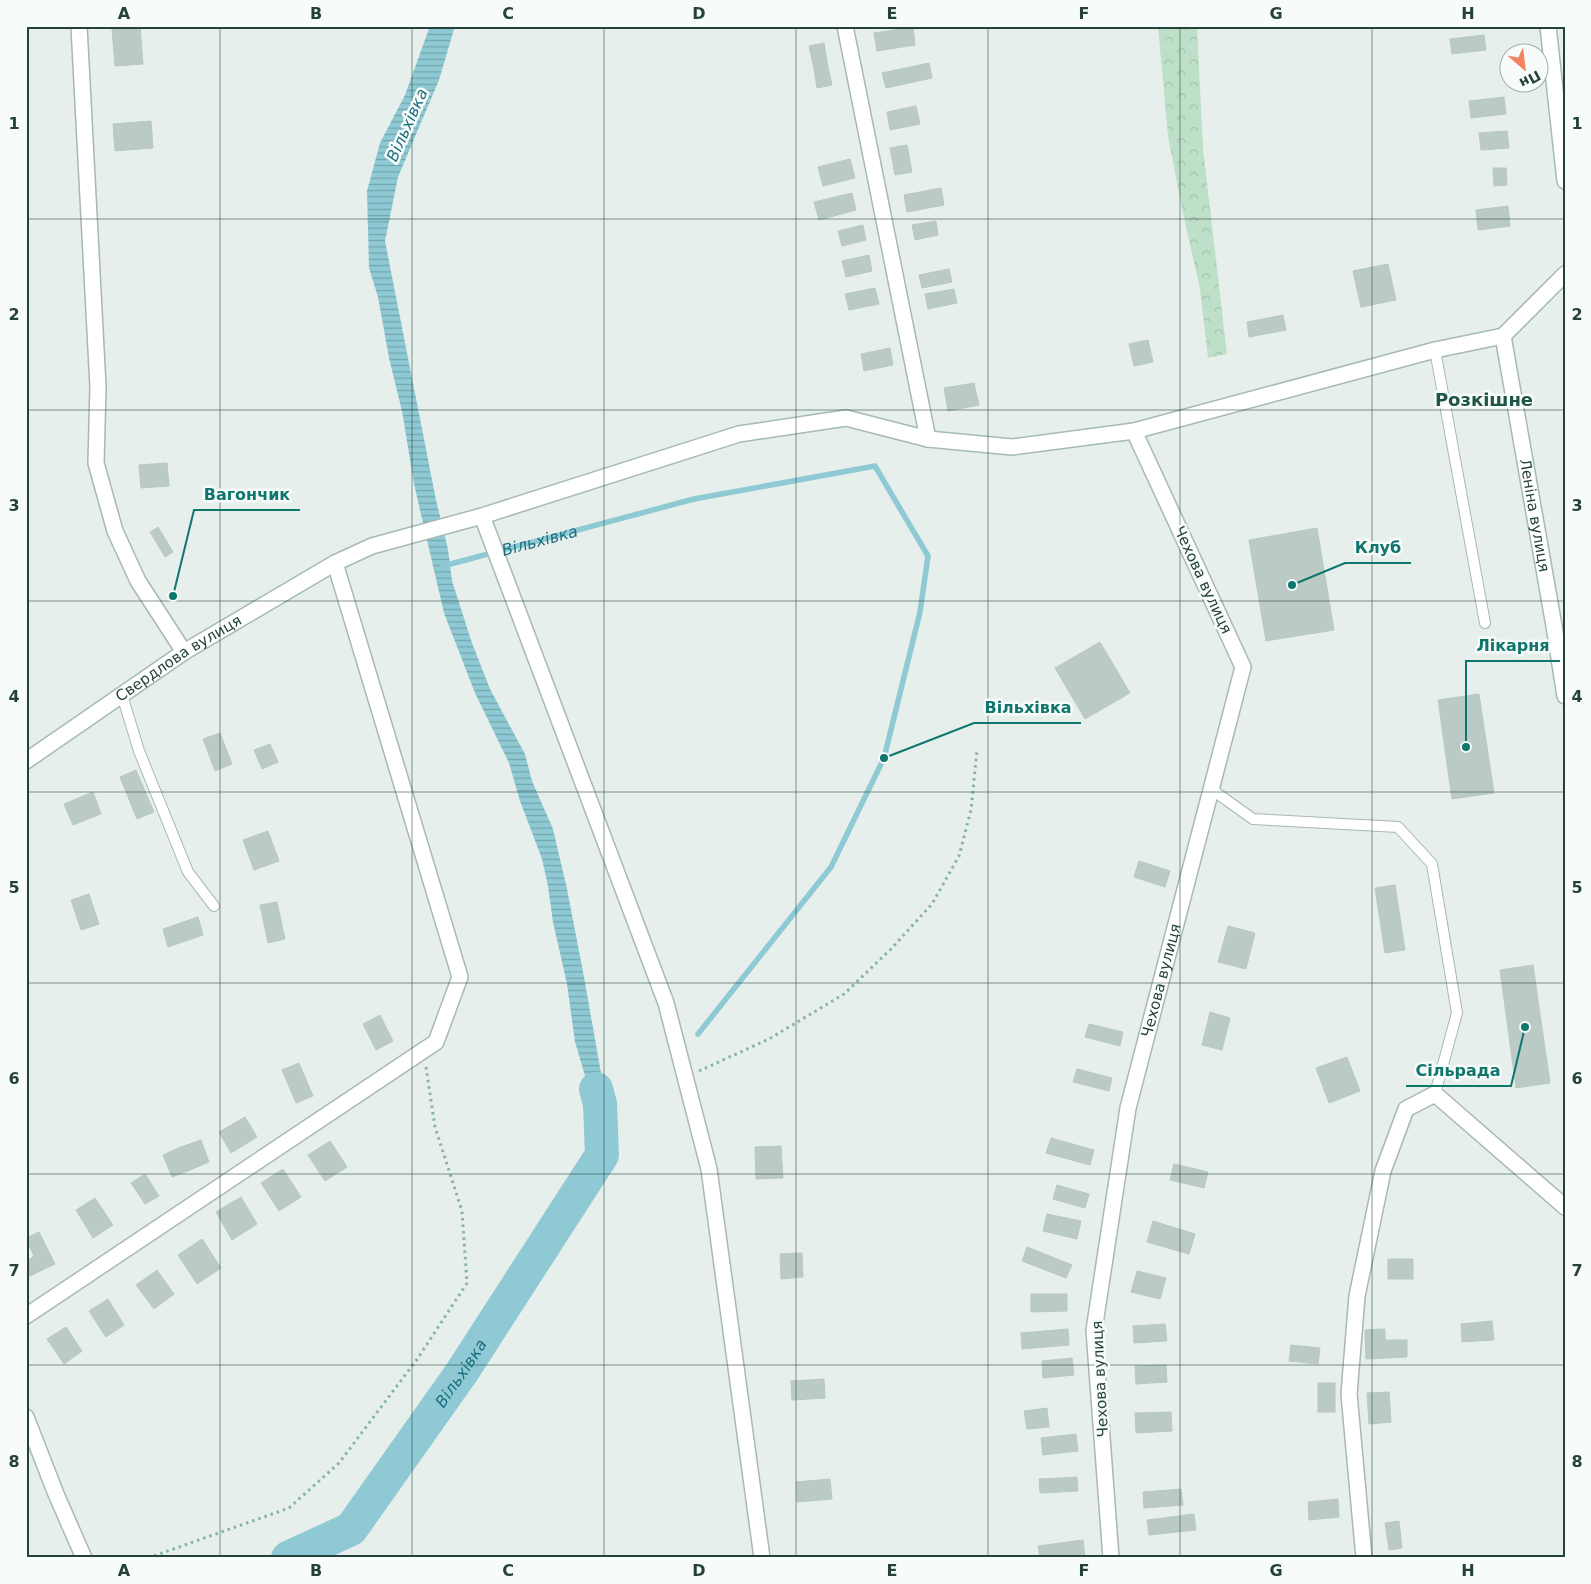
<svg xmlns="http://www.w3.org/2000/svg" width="1591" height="1584" viewBox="0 0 1591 1584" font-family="'DejaVu Sans',sans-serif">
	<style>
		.forest { fill: url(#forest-crowns) }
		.water { fill: url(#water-rules) }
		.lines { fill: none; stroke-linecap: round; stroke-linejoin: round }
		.stream { stroke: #8ec9d4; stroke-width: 5.5 }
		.river { stroke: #8ec9d4; stroke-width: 34 }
		.building { fill: #bbcac4; stroke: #b8c9c2 }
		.lane-casing { stroke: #a8b8b2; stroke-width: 12 }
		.street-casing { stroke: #a8b8b2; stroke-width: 18 }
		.secondary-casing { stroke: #a4bbb3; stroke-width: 18 }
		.path { stroke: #86b3a5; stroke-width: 3; stroke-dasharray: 2.5 4; stroke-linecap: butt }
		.lane { stroke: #fff; stroke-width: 10 }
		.street { stroke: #fff; stroke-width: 15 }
		.secondary { stroke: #fff; stroke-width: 15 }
		.grid { fill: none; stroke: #24423a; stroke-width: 1; stroke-opacity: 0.55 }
		.labels { text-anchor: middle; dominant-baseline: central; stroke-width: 5; stroke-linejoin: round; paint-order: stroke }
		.street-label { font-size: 15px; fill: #24423a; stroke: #f7fbf9 }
		.water-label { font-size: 16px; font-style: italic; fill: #1c6f80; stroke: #f7fbf9 }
		.quarter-label { font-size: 18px; font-weight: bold; fill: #1f5548; stroke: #f7fbf9 }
		.leader { fill: none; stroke: #0f766e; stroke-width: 2 }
		.callout-dot { fill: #0f766e; stroke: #f7fbf9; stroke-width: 2 }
		.callout-label { font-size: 16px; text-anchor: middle; font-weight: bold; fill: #0f766e; stroke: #f7fbf9; stroke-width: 5; stroke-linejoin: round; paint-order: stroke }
		.neatline { fill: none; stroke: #24423a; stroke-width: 2 }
		.grid-label { font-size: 16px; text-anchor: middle; font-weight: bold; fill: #24423a }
	</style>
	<defs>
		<pattern id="forest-crowns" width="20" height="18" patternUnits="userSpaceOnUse" patternTransform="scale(1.25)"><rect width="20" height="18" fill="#bfe0c8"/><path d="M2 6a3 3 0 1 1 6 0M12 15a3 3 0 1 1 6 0" fill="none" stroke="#a4c1ad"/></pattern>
		<pattern id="water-rules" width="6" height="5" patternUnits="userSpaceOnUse" patternTransform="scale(1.25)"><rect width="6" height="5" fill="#8ec9d4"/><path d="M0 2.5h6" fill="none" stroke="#74a5ad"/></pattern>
	</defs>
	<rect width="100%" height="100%" fill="#e6efeb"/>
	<!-- forest -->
	<polygon class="forest" points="1158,26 1197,26 1203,149 1227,354 1208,358 1200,289 1182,209 1168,136"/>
	<!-- water -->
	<polygon class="water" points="430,26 455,26 439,80 398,177 385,241 436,500 448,549 452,581 472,643 490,689 525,754 532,781 553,829 567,889 584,977 607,1107 609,1135 595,1134 589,1089 575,1042 567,984 553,922 548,886 542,859 520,801 509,763 475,693 444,613 414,484 402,411 389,358 378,297 369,268 367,191 380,143 405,95"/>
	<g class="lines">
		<!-- stream -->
		<path class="stream" id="s1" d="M443,566L694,499L875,466L928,556L920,612L884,758L831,867L698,1034"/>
		<!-- river -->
		<path class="river" id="s2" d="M288,1558L351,1529L462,1372L602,1155L600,1104L596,1089"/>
	</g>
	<!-- building -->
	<g class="building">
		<polygon points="140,26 143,64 115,66 112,28"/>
		<polygon points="913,27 915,45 877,51 874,33"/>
		<polygon points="1484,35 1486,50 1452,54 1450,39"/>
		<polygon points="824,43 828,67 814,69 809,46"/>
		<polygon points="929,63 932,78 886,88 882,73"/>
		<polygon points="828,67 832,85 817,88 814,69"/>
		<polygon points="1504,97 1506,114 1471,118 1469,101"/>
		<polygon points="916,106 920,124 890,130 887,112"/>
		<polygon points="151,121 153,148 115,151 113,124"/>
		<polygon points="1507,131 1509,148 1481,150 1479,133"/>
		<polygon points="907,145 912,172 895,175 890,148"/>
		<polygon points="850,159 855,178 823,186 818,167"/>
		<polygon points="1493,168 1506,168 1507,185 1494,186"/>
		<polygon points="941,188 944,205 907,212 904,195"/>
		<polygon points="852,193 856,210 819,220 814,202"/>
		<polygon points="1508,206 1510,226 1478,230 1476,210"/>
		<polygon points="936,221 938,235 915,240 912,225"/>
		<polygon points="863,225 866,240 842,246 838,231"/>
		<polygon points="869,255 872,271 846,277 842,261"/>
		<polygon points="1388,264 1396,300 1361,307 1353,271"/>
		<polygon points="949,269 952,282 922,288 919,275"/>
		<polygon points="875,288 879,304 849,310 845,294"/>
		<polygon points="954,289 957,303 928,309 925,294"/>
		<polygon points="1283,315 1286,330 1249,337 1247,322"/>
		<polygon points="1148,340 1153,362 1134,366 1129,344"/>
		<polygon points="890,348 893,365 864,371 861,354"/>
		<polygon points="974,383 979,405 948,411 944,388"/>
		<polygon points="167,463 169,486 141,488 139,465"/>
		<polygon points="158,527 173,552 165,557 150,532"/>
		<polygon points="1317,528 1334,630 1266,641 1249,540"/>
		<polygon points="1100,642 1130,693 1085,719 1055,668"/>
		<polygon points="1479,694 1494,793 1452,799 1438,700"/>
		<polygon points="220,733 232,764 215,771 203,739"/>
		<polygon points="270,744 278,762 262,769 254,750"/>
		<polygon points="136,770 154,812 137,819 120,777"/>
		<polygon points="93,792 101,814 73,825 64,804"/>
		<polygon points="268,831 279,861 254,870 243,840"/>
		<polygon points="1139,861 1170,871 1165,887 1134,877"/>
		<polygon points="1395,885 1405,950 1385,953 1375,888"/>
		<polygon points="89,894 99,924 81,930 71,900"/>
		<polygon points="277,902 285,939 268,943 260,905"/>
		<polygon points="198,917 203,935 168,947 163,929"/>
		<polygon points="1228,926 1255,933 1246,969 1218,962"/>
		<polygon points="1533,965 1550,1083 1516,1088 1500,970"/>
		<polygon points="1210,1012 1230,1018 1222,1050 1202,1045"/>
		<polygon points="380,1015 393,1041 376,1050 363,1024"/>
		<polygon points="1089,1024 1123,1032 1120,1046 1085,1037"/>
		<polygon points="1347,1057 1360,1091 1329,1103 1316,1068"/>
		<polygon points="299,1063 313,1096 296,1103 282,1070"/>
		<polygon points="1077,1069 1112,1078 1109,1091 1073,1082"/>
		<polygon points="245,1117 257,1137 231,1153 219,1132"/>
		<polygon points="1051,1138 1094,1150 1090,1165 1046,1153"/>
		<polygon points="201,1140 209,1162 190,1170 181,1147"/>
		<polygon points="330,1141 347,1167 325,1181 308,1155"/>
		<polygon points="781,1146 783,1178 756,1179 755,1147"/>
		<polygon points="181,1147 190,1170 172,1177 163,1155"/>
		<polygon points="1174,1164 1208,1172 1204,1188 1170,1180"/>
		<polygon points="283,1169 301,1197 279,1211 261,1183"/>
		<polygon points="145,1174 159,1196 145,1204 131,1183"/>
		<polygon points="1057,1185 1089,1194 1085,1208 1053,1199"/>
		<polygon points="241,1197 257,1224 232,1240 216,1212"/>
		<polygon points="95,1198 113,1225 93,1238 76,1210"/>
		<polygon points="1047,1214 1081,1221 1077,1239 1043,1231"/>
		<polygon points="1153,1221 1195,1234 1189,1254 1147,1242"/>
		<polygon points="39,1232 55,1264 34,1274 27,1261 34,1256 26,1238"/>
		<polygon points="202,1239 221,1268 197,1284 178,1255"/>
		<polygon points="1027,1247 1072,1265 1066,1278 1022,1261"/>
		<polygon points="802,1253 803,1277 781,1279 780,1254"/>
		<rect x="1388" y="1259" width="25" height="20"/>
		<polygon points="26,1261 34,1274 26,1278"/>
		<polygon points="157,1270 174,1294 154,1309 136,1285"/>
		<polygon points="1137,1271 1166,1278 1160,1299 1131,1292"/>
		<polygon points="1031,1294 1067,1294 1067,1311 1031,1312"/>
		<polygon points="108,1299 124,1325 106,1337 89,1311"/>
		<polygon points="1492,1321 1494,1340 1462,1342 1461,1324"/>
		<polygon points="1165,1324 1167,1341 1134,1343 1133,1326"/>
		<polygon points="66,1327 82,1351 64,1364 47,1339"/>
		<polygon points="1068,1329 1069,1345 1022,1349 1021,1333"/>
		<polygon points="1385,1329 1385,1340 1407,1340 1407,1357 1366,1359 1365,1330"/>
		<polygon points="1291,1345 1320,1348 1318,1364 1289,1361"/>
		<polygon points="1072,1358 1074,1375 1043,1378 1042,1361"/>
		<polygon points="1166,1365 1167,1382 1136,1384 1135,1366"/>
		<polygon points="824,1379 825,1398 792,1400 791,1381"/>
		<rect x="1318" y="1383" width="17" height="29"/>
		<polygon points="1389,1392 1391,1422 1369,1424 1367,1393"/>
		<polygon points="1047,1408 1049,1427 1027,1429 1024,1411"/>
		<polygon points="1171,1412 1172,1431 1136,1433 1135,1413"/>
		<polygon points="1076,1434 1078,1451 1043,1455 1041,1438"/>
		<polygon points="1077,1477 1078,1491 1040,1493 1039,1479"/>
		<polygon points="830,1479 832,1499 797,1502 796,1482"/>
		<polygon points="1181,1489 1183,1505 1144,1508 1143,1492"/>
		<polygon points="1338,1499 1339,1517 1309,1520 1308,1502"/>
		<polygon points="1194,1514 1196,1530 1149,1535 1147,1520"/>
		<polygon points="1399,1521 1402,1548 1389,1550 1385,1523"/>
		<polygon points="1083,1540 1085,1558 1040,1558 1038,1546"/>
	</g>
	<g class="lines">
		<!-- lane casing -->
		<g class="lane-casing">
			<g id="lane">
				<polyline points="1435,350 1485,623"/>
				<polyline points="122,695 139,751 188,872 214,906"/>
				<polyline points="1211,789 1253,819 1398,827 1432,864 1457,1013 1435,1094"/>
			</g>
		</g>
		<!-- street casing -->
		<g class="street-casing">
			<g id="street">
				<polyline points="79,26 98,387 96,463 115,531 138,581 184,652"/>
				<polyline points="845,26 928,439"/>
				<polyline points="482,516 666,1003 709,1169 762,1558"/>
				<polyline points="26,1316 436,1042 460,977 335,563"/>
				<polyline points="26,1417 56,1494 84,1558"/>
				<path id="s3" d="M1111,1558L1094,1330L1128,1108L1243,667L1134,431"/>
				<polyline points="1364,1558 1349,1394 1357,1296 1383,1171 1406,1109 1435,1094 1565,1207"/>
			</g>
		</g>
		<!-- secondary casing -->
		<g class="secondary-casing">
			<g id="secondary">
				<polyline points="1548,26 1565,181"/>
				<path id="s4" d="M1503,336L1554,626L1565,696"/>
				<path id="s5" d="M26,761L184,652L335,563L372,546L482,516L739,434L846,418L928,439L1012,447L1134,431L1435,350L1503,336L1565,274"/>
			</g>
		</g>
		<!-- path -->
		<g class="path">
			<polyline points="699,1071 769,1039 844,994 891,949 932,904 959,856 971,810 977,750"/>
			<polyline points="148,1558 289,1508 339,1463 418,1358 467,1283 462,1211 435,1127 426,1067"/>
		</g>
		<!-- lane -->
		<use href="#lane" class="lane"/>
		<!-- street -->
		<use href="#street" class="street"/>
		<!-- secondary -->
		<use href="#secondary" class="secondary"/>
	</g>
	<!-- grid -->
	<path class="grid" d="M220,26V1558M412,26V1558M604,26V1558M796,26V1558M988,26V1558M1180,26V1558M1372,26V1558M26,219H1565M26,410H1565M26,601H1565M26,792H1565M26,983H1565M26,1174H1565M26,1365H1565"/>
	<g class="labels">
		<!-- street labels -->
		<g class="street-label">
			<text stroke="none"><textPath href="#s4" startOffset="182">Леніна вулиця</textPath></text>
			<text transform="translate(1203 580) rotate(65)">Чехова вулиця</text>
			<text stroke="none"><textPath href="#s5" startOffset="184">Свердлова вулиця</textPath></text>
			<text stroke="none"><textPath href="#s3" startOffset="585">Чехова вулиця</textPath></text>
			<text transform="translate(1100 1379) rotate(-93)">Чехова вулиця</text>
		</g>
		<!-- water labels -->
		<g class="water-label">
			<text transform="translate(407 125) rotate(-66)">Вільхівка</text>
			<text stroke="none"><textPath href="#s1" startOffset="100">Вільхівка</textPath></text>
			<text stroke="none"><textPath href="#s2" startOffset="260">Вільхівка</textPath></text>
		</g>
		<!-- quarter labels -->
		<g class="quarter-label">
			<text x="1484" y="399">Розкішне</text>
		</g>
	</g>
	<!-- callouts -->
	<path class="leader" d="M173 596L194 510H300M1292 585L1345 563H1411M1466 747L1466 661H1560M884 758L974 723H1081M1525 1027L1511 1086H1406"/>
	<g class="callout-dot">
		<circle cx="173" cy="596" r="5"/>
		<circle cx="1292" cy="585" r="5"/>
		<circle cx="1466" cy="747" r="5"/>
		<circle cx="884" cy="758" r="5"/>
		<circle cx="1525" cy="1027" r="5"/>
	</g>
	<g class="callout-label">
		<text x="247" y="500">Вагончик</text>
		<text x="1378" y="553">Клуб</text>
		<text x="1513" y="651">Лікарня</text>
		<text x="1028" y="713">Вільхівка</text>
		<text x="1458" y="1076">Сільрада</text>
	</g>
	<!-- border -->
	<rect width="1591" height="1584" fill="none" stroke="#f7fbf9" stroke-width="55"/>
	<!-- north arrow -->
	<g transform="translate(1524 68) rotate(152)"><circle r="24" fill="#f7fbf9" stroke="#a3b1ad"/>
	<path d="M0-4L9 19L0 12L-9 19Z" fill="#f4845f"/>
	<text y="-8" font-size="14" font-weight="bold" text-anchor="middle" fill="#24423a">Пн</text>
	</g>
	<rect x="28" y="28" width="1536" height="1528" class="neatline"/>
	<g class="grid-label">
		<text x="124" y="19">A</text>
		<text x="316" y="19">B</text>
		<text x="508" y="19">C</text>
		<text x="699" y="19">D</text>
		<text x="892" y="19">E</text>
		<text x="1084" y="19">F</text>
		<text x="1276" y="19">G</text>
		<text x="1468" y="19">H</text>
		<text x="14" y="129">1</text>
		<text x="1577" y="129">1</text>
		<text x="14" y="320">2</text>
		<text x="1577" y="320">2</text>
		<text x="14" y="511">3</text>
		<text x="1577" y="511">3</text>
		<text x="14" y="702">4</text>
		<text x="1577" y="702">4</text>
		<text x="14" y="893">5</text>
		<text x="1577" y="893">5</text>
		<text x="14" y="1084">6</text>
		<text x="1577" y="1084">6</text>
		<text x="14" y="1276">7</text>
		<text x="1577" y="1276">7</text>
		<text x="14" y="1467">8</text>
		<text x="1577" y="1467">8</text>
		<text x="124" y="1576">A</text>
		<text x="316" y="1576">B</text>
		<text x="508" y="1576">C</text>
		<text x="699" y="1576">D</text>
		<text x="892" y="1576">E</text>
		<text x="1084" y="1576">F</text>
		<text x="1276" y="1576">G</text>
		<text x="1468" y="1576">H</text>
	</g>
</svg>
